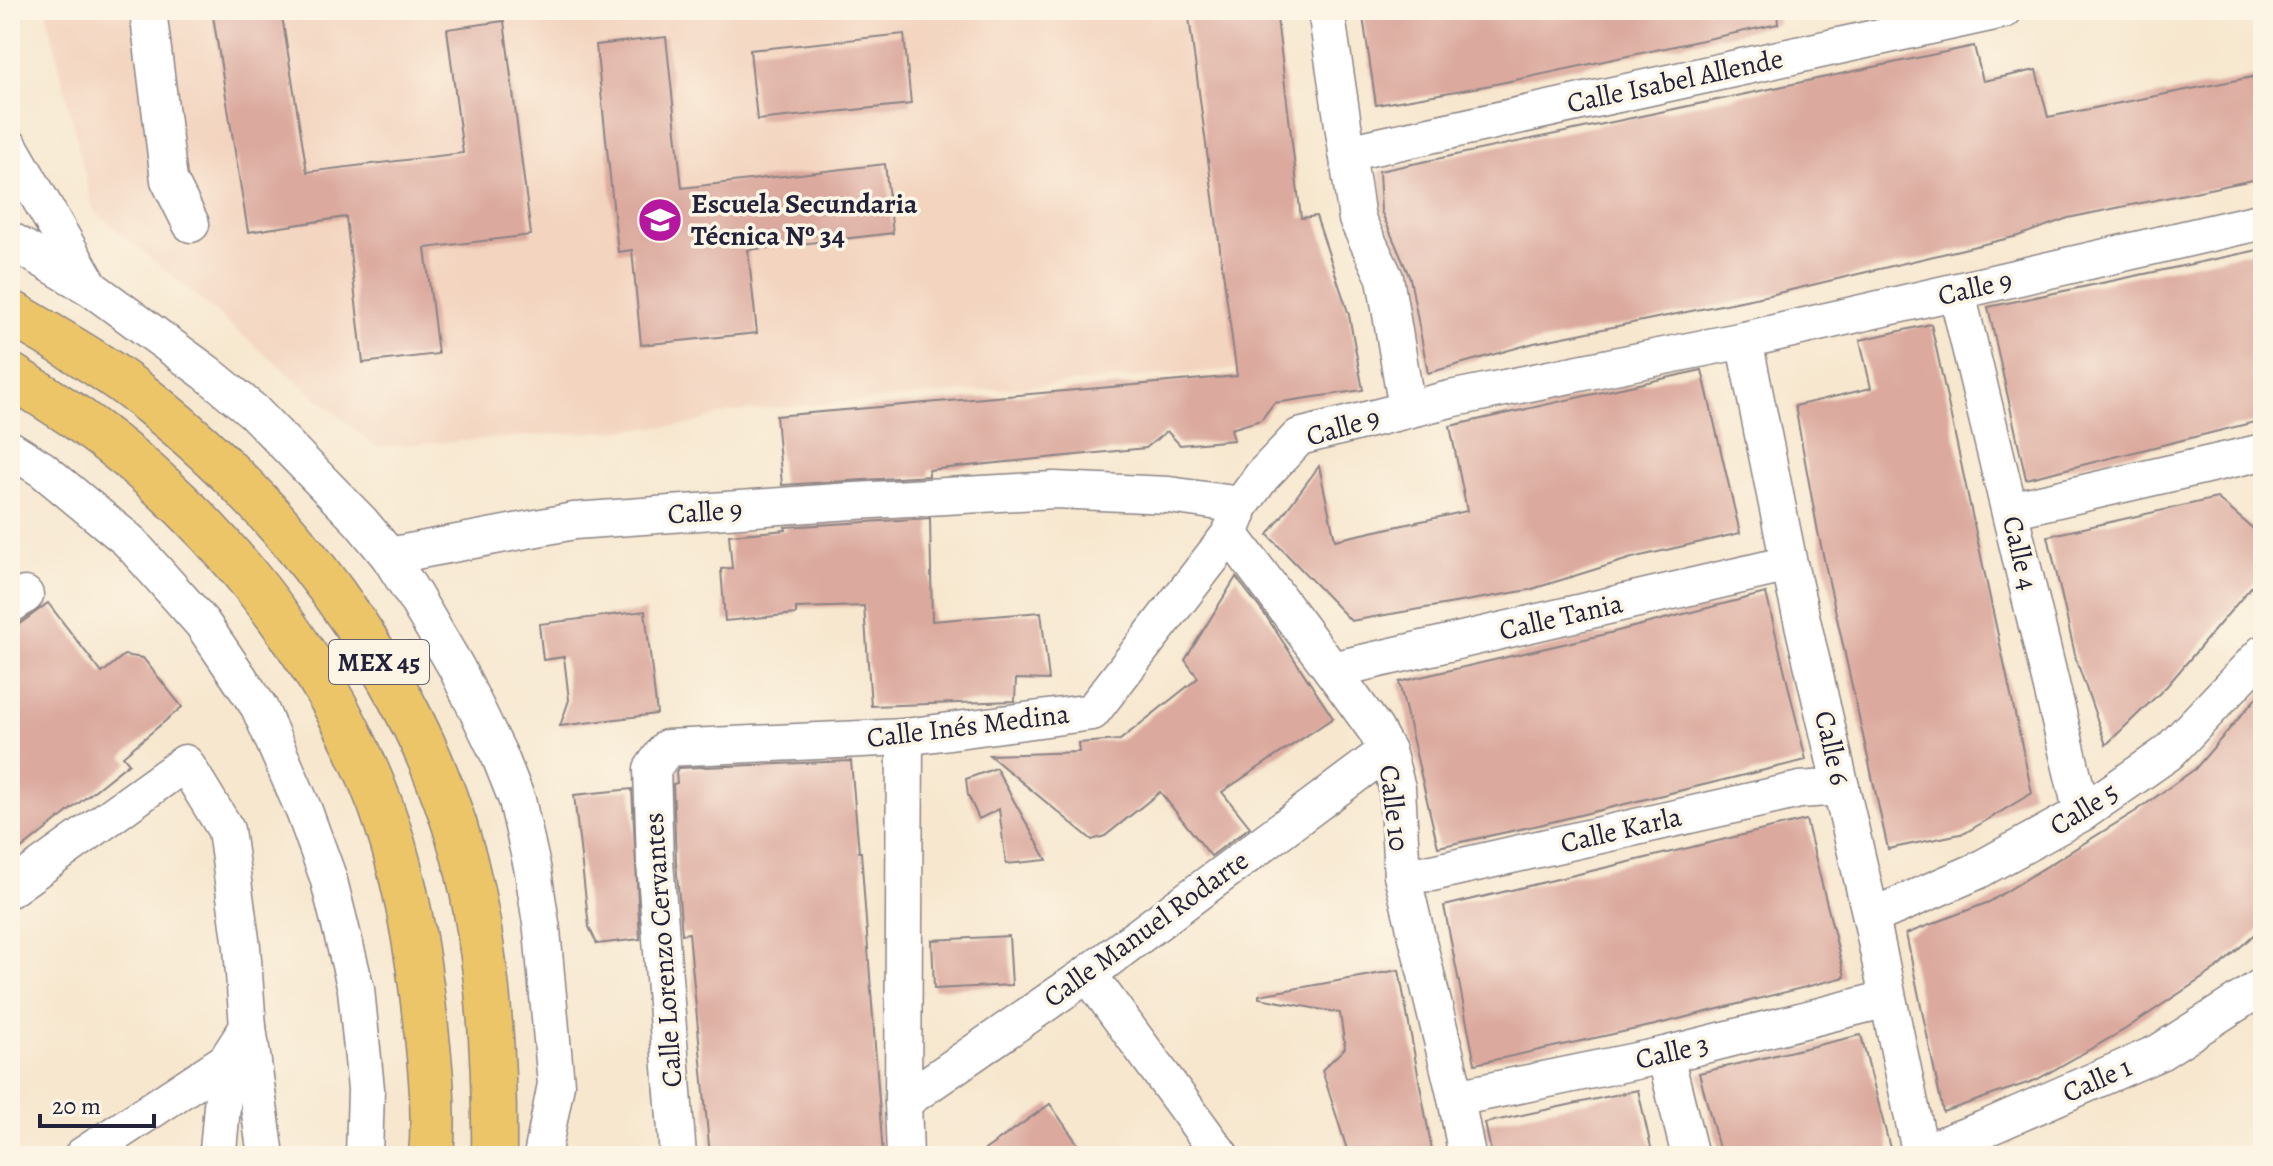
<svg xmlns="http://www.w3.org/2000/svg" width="2273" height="1166" viewBox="0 0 2273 1166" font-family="Alegreya,serif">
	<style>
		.built { fill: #f3d4bf }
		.building { fill: #dba99e }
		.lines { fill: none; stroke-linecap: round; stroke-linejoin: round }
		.minor-casing { stroke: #8c8485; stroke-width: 39 }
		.major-casing { stroke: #8c8485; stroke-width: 47 }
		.minor { stroke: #fff; stroke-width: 36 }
		.major { stroke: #edc569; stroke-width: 44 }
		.labels { text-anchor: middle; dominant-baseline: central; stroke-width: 7; stroke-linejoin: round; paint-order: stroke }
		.shield { fill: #fcf5e5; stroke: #63616e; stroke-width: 2 }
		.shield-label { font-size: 26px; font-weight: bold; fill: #22223b }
		.street-label { font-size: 28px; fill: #22223b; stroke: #fcf5e5 }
		.poi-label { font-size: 28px; font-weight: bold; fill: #22223b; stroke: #fcf5e5; text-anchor: start }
	</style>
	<rect width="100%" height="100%" fill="#fcf5e5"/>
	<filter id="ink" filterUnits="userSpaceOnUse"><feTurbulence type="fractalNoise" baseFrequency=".0125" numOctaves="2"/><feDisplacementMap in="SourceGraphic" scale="16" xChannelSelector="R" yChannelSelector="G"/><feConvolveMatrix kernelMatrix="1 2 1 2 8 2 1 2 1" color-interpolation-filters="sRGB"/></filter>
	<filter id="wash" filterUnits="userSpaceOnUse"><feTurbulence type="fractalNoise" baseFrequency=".006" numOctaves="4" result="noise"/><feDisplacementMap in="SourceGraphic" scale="32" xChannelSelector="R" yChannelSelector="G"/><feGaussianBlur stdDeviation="1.8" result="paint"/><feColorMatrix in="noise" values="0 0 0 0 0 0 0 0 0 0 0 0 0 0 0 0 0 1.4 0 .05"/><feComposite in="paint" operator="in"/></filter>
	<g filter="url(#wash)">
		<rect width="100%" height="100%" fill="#f7e7cf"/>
		<!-- built -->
		<polygon class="built" points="46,10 1188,10 1236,369 729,412 687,425 376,447 93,210"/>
		<g id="blocks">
			<!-- building -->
			<g class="building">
				<polygon points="212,10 281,10 307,172 463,153 447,29 504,21 531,235 425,248 438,354 363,363 346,217 248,232"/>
				<polygon points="1188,10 1276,10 1301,218 1316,216 1349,315 1363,390 1274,403 1261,420 1231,429 1234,440 1180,445 1167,431 1146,448 929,470 929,476 782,485 776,416 1237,376"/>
				<polygon points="1362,10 1777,10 1778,24 1491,85 1376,105"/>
				<polygon points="904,34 911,104 757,120 750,50"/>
				<polygon points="666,37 682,188 885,164 893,233 748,250 757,333 641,345 632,250 618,252 596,45"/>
				<polygon points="1974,46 1983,81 2036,70 2048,117 2263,75 2263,178 2068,218 2018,236 1770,295 1534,343 1428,373 1410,278 1381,211 1379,171"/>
				<polygon points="2263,249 2263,420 2026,479 1988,307"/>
				<polygon points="1931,324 2032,793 1965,833 1888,849 1818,532 1795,406 1871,388 1860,340"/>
				<polygon points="1702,370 1740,533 1632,558 1529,590 1351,621 1268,535 1319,466 1335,540 1467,511 1450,426"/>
				<polygon points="2217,498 2263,537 2263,573 2167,686 2106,745 2076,659 2048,536"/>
				<polygon points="930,518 932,621 1041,612 1049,680 1016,679 1015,701 871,706 864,606 796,608 796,614 725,621 721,569 732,568 729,535 786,530 785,527"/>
				<polygon points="1236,577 1268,619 1333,718 1222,792 1250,827 1211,856 1160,792 1105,836 1092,840 989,755 1079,752 1078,743 1120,740 1198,678 1185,660"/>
				<polygon points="1766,593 1806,760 1539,825 1438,847 1399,682 1602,635"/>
				<polygon points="48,603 102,673 124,655 143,658 182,707 123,756 129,763 10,858 10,631"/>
				<polygon points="645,611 657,714 560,726 569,700 564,657 543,660 539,624"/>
				<polygon points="2263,690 2263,926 2219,967 2124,1030 2036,1080 1943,1112 1906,934 1989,902 2136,811 2195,769"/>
				<polygon points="851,761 859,852 861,852 883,1156 710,1156 689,933 682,934 676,861 673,784 677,783 676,772 678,768"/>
				<polygon points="996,768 1014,801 1047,860 1006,864 999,809 979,819 968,795 966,779"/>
				<polygon points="632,789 640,939 597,944 589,927 574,795"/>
				<polygon points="1806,820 1845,977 1655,1025 1475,1064 1444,906"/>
				<polygon points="1009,936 1012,985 934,989 932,940"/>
				<polygon points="1399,970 1433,1156 1349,1156 1322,1070 1345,1048 1340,1013 1259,998 1259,995"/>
				<polygon points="1861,1035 1892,1156 1721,1156 1699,1073"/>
				<polygon points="1638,1090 1653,1156 1492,1156 1485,1123"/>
				<polygon points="1050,1104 1086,1156 976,1156"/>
			</g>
		</g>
	</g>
	<g filter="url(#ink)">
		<use href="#blocks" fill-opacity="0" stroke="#8c8485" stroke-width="2"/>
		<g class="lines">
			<!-- minor casing -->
			<g class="minor-casing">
				<g id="minor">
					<polyline points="148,10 169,180 191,224"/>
					<polyline points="1326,10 1357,219 1385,278 1407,409"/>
					<polyline points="10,147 90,286"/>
					<polyline points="1347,153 2004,10"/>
					<polyline points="10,240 91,288 207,373 253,411 361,522 389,556 415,597 456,667 500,757 517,800 533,871 542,930 556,1084 542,1156"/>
					<polyline points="1957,293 2082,813"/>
					<polyline points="1744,340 1789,564 1871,917 1921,1156"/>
					<polyline points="10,449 42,469 129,541 202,623 259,707 304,811 328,877 356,989 366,1089 364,1156"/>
					<polyline points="2010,510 2263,452"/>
					<polyline points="1238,514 1230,534 1332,670 1375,729 1387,751 1397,788 1402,875 1456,1098 1467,1156"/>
					<polyline points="389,556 574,521 837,502 1054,490 1169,495 1241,505 1262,476 1299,437 1450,399 1744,340 2263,221"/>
					<polyline points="10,605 25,595"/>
					<polyline points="1332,670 1789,564"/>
					<polyline points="905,737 903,1102 905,1156"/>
					<polyline points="1402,875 1432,873 1800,790 1841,787"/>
					<polyline points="10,889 185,763 226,830 242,947 248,1027 226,1061 218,1151 215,1156"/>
					<polyline points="1871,917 1977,871 2082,813 2168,753 2263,653"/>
					<polyline points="1088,974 1221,1156"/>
					<polyline points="248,1027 266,1156"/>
					<polyline points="1665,1055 1690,1156"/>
					<polyline points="1456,1098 1665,1055 1887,999"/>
					<polyline points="903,1102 1088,974 1387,751"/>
					<polyline points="1921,1153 1984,1129 2160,1052 2263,986"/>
					<polyline points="82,1156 226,1061"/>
					<polyline points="678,1156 655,862 652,769 667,748 905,737 1092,712 1230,534"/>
				</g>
			</g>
			<!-- major casing -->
			<g class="major-casing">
				<g id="major">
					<path d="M10,312C58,340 109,369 152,404C302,524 432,701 472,891C490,979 495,1067 494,1156"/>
					<path d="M10,375C32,389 55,403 77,418C210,512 323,650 380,804C402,864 414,929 422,993C428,1046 436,1102 431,1156"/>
				</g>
			</g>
			<!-- minor -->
			<use href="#minor" class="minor"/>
			<!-- major -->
			<use href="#major" class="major"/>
		</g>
	</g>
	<!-- icons -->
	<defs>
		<g id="school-disc" transform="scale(2.3)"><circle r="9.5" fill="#b5179e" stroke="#fcf5e5"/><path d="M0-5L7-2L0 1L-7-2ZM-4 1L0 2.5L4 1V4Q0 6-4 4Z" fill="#fff"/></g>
	</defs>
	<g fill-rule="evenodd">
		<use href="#school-disc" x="660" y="220"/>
	</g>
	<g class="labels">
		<!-- shield labels -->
		<rect class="shield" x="329" y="640" width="100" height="44" rx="6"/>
		<g class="shield-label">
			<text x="379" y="662">MEX 45</text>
		</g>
		<!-- street labels -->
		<g class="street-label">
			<text transform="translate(1675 81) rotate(-12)">Calle Isabel Allende</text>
			<text transform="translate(1975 288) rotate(-13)">Calle 9</text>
			<text transform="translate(1343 427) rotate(-16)">Calle 9</text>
			<text transform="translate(705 512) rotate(-4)">Calle 9</text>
			<text transform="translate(2020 553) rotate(77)">Calle 4</text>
			<text transform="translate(1561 617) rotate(-13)">Calle Tania</text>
			<text transform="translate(968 726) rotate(-7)">Calle Inés Medina</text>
			<text transform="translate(1832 748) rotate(77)">Calle 6</text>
			<text transform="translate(1394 808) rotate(83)">Calle 10</text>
			<text transform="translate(2084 809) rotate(-32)">Calle 5</text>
			<text transform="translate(1621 830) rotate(-13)">Calle Karla</text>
			<text transform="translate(1146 929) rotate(-36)">Calle Manuel Rodarte</text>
			<text transform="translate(663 950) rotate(-94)">Calle Lorenzo Cervantes</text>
			<text transform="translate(1672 1052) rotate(-13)">Calle 3</text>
			<text transform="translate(2097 1080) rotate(-24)">Calle 1</text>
		</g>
		<!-- poi labels -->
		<g class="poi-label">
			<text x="691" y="204">Escuela Secundaria<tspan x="691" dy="32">Técnica Nº 34</tspan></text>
		</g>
	</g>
	<!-- margin -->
	<rect width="2273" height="1166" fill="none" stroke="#fcf5e5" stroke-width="40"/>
	<!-- scale -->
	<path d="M40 1114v12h114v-12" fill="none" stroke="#22223b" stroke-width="4"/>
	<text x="52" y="1114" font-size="24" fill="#22223b" stroke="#fcf5e5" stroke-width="6" paint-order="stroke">20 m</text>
</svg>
